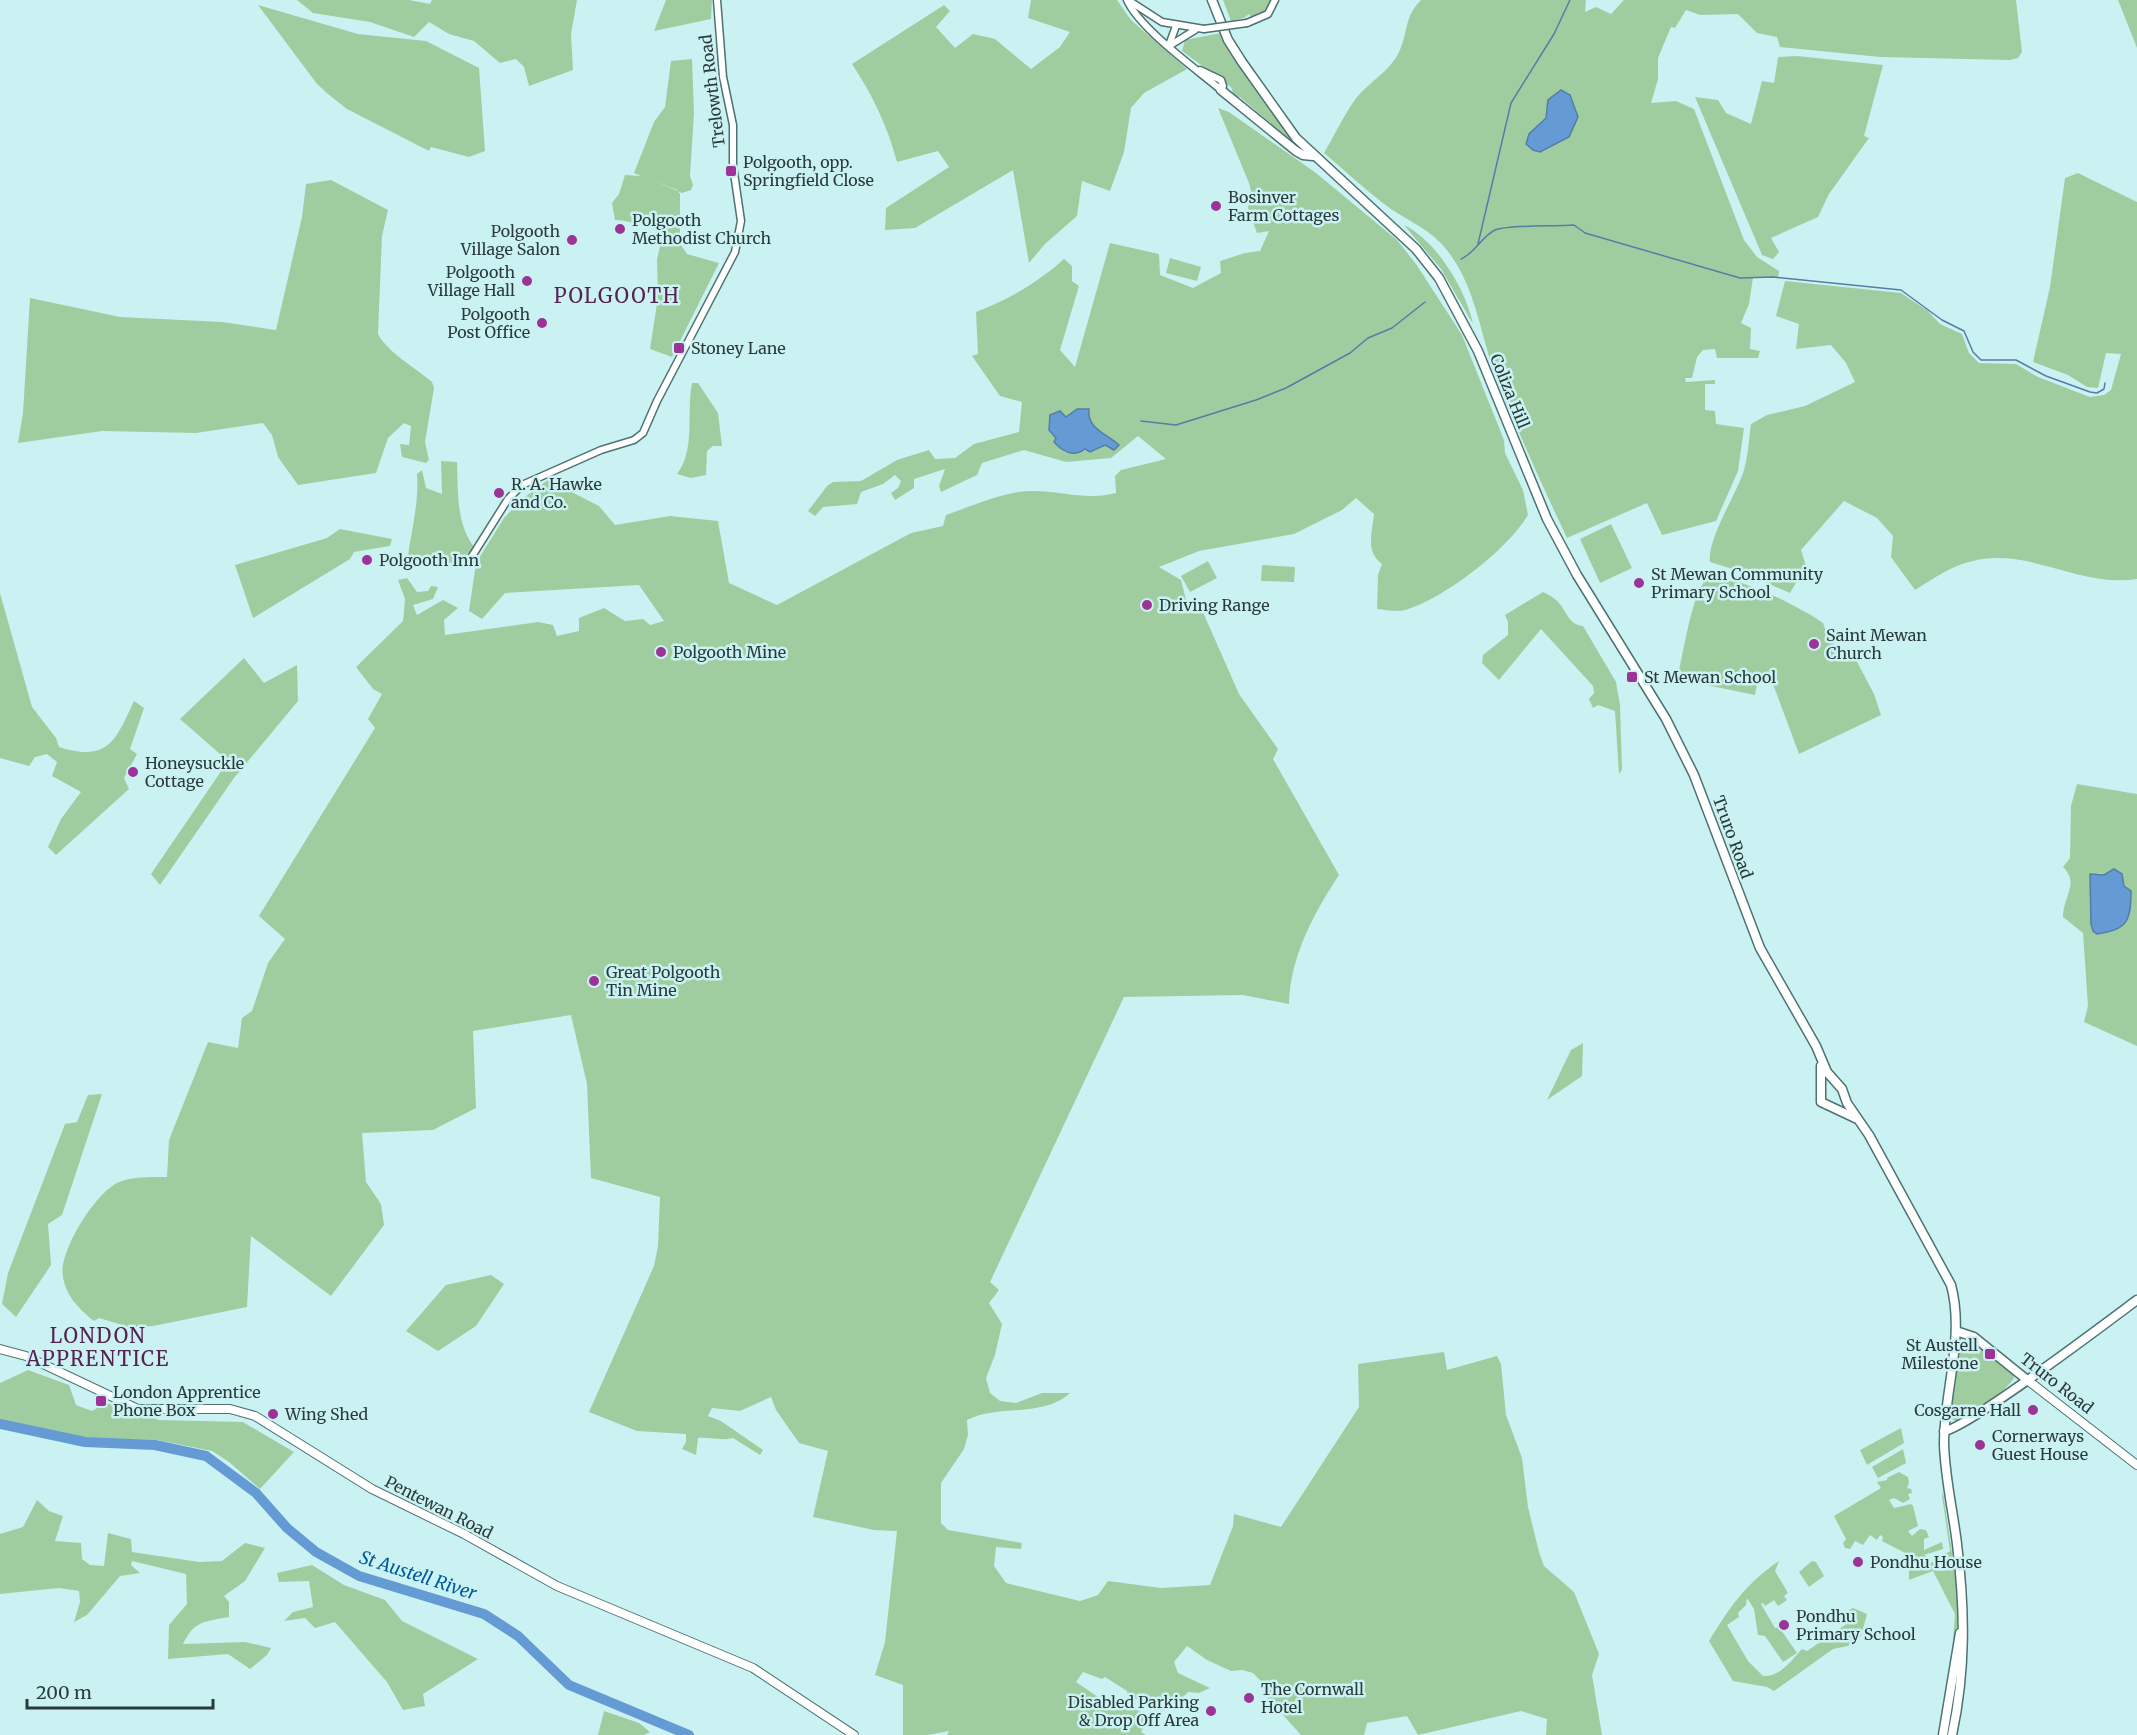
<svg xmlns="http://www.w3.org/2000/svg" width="2137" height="1735" viewBox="0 0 2137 1735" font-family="Merriweather,serif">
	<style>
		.green { fill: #a0cda0; fill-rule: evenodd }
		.water { fill: #649bd5; stroke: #537ea7; stroke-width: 1.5 }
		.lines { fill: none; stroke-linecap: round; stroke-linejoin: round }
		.stream { stroke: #537ea7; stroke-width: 1.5 }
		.river { stroke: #649bd5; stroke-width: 10 }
		.tertiary-casing { stroke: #4e7272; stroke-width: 9 }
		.secondary-casing { stroke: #4e7272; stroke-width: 10 }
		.primary-casing { stroke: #4e7272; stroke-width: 11 }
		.trunk-casing { stroke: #4e7272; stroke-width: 11 }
		.tertiary { stroke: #fff; stroke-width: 6 }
		.secondary { stroke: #fff; stroke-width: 8 }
		.primary { stroke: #fff; stroke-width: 8 }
		.trunk { stroke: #fff; stroke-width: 8 }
		.tertiary-bridge-casing { stroke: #4e7272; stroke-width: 9; stroke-linecap: butt }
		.tertiary-bridge { stroke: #fff; stroke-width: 6 }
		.poi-dot { fill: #9c3396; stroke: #cbf2f2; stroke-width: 2 }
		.labels { text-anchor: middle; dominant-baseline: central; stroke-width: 5; stroke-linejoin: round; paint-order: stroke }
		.street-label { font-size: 16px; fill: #2b3a3b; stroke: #cbf2f2 }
		.poi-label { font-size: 16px; fill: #2b3a3b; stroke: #cbf2f2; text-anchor: start }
		.water-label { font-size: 18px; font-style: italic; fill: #00599f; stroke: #cbf2f2 }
		.quarter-label { font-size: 20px; letter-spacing: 1.5px; fill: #552251; stroke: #cbf2f2 }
	</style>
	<rect width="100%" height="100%" fill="#cbf2f2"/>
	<!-- green -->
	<g class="green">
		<polygon points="297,0 409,0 430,4 432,0 577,0 571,34 573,70 529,86 524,67 516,59 500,63 474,41 449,34 429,22 414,37 370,22 313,13"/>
		<polygon points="666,0 712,0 711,19 654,31"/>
		<path d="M1031,0H1117L1131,20L1187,69L1144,93L1131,108L1124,152L1110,191L1082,181L1077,216L1045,244L1029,263L1013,170L915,228L885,230L886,208L949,167L938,151L897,162C887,125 873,96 852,64L944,5L950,11L936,27L955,48L973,34L995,39L1031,69L1060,47L1070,32L1028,18Z"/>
		<path d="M1223,0H1271C1269,11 1262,16 1252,19L1249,14L1244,18L1231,21Z"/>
		<path d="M1421,0H1586L1585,12L1596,7L1611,14L1624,0H2016L2022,52L2018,58L2010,60L1880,57L1780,47L1777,37L1757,33L1738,14L1700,15L1686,10L1675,28L1671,27L1658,58V79L1651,103L1676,101L1694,109L1744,240L1757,257L1779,271L1778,278H1753L1749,304L1741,323L1751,328L1750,349L1760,351L1758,358H1717L1715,349L1703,350L1697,357L1692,378H1685L1686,382L1715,380V384H1705V410L1715,411L1716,424L1744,428L1738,471L1716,521L1662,535L1647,503L1567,538C1541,483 1516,428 1494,371C1479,329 1475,285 1446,249C1432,231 1409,221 1391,209C1367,192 1346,171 1324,153C1334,136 1343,117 1354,101C1367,83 1387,74 1398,54C1409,33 1403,18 1421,0ZM1570,95L1578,117L1551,146L1537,126Z"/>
		<polygon points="2118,0 2137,0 2137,48"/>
		<polygon points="258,5 358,34 426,41 479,68 485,151 469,157 431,147 429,151 347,109 328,94 317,84"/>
		<polygon points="1221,33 1240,68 1300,149 1240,97 1234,96 1231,87 1182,51 1185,40"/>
		<polygon points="1797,56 1883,65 1864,136 1869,138 1829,194 1818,217 1771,238 1779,252 1773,259 1762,255 1695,97 1718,100 1726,113 1751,124 1762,81 1774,83 1778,57"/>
		<path d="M692,59L694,113L690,176L693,185L691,190L682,193L655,181L677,190L680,194V237C660,232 633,220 615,220L612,203L619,194L625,175L641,176L634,173L654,122L665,107L671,61Z"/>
		<path d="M1218,108L1229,112L1316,173L1397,240L1416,264L1462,335L1504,440L1505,453L1523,490L1528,515C1508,549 1444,599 1405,610C1397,612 1386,610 1377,609L1378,575L1382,564C1365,551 1372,534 1374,514L1356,498L1342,510L1294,534L1199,551L1159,567L1181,580L1187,604L1202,610L1239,694L1278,749L1273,759L1339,875C1314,913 1290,957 1289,1004L1243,995L1124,997L990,1282L999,1290L989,1303L1002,1324L995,1355L986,1378L990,1393L1000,1401L1016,1403L1042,1393H1070C1043,1418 998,1404 967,1420L968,1435L964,1449L941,1483V1523L948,1530L1022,1543L1021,1549L996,1547L994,1566L1006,1583L1080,1601L1098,1595L1108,1581L1161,1588L1210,1585L1233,1526L1234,1514L1281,1527L1359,1407L1358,1364L1444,1352L1447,1370L1497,1356L1501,1364L1506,1415L1522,1458L1528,1507L1539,1552L1544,1566L1574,1592L1599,1654L1592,1675L1602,1735H1546L1547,1719L1521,1711L1418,1735L1407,1716L1367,1723L1364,1735H1301L1265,1695L1264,1684L1253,1673L1242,1670L1231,1671L1207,1660L1187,1646L1174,1662L1178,1673L1210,1688L1199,1693L1188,1692L1173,1707L1163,1702L1155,1711L1145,1703V1698L1138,1695L1137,1699L1129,1698L1127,1691L1105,1677L1102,1679L1083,1672L1076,1682L1104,1701L1109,1698L1150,1716L1141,1732L1146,1735H947L949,1731L928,1735H903V1685L875,1675L885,1642L897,1531L874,1530L813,1517L828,1451L799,1443L776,1410L771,1397L740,1411L712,1408L708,1416L721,1421L763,1450L760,1455L733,1438C721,1441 710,1437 698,1438L696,1455L682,1449L686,1442V1434L637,1431L589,1412L654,1266L658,1246L660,1197L591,1178L587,1084L571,1015L473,1031L476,1108L433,1130L362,1133L366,1182L381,1204L384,1225L331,1296L251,1236L247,1307L153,1326L129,1327L99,1318L94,1321C79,1309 66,1296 63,1277C58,1252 95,1194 117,1183C131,1176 152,1177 167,1177L169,1140L208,1042L238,1048L242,1018L252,1011L268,963L285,939L259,916L375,728L368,719L382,694L373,689L356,667L403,621L405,599L398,580L407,578L417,592L428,591L431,586L438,587L433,599L413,605L417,615L443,600L458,608L444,620L445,635L538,622L553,625L557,636L579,631V618L604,608L625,621L643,619L650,625L664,621L639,585L505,593L482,619L469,611L476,563L504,518L522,499L548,480L599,506L615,525L670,516L718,521L729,583L777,605L911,533L943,526L946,515C969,507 994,496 1018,492C1051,487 1084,502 1116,493L1115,476L1121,470L1166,459L1138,436L1111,458L1066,462L1024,450L982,463L977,475L941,492L939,486L945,469L914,479V488L895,500L891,493L898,488L901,481L895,475L883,484L861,492L857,504L823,507L815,516L808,511L827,486L833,482L861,481L897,460L929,450L935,459L955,458L974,444L1019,432L1022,402L1000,396L972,356L978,354L976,312C1010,299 1037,283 1064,259L1072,266V281L1079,286L1060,350L1075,367L1110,243L1159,254L1160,275L1193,288L1221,273L1220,261L1245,253L1260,251L1269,231L1257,233L1248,208L1251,191L1249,183ZM1050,415L1065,418L1088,416L1094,427L1106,435L1109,449L1105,445L1095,450L1065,452L1054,442L1056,438L1049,430Z"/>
		<path d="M2078,173L2137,202V579C2081,588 2028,547 1973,561C1952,565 1933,579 1915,590L1891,557L1893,536L1877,518L1844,501L1801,550L1806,566L1790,593L1739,571L1710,562C1707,538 1737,494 1744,470C1748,456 1749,439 1751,424L1767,415L1805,406L1855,382L1846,363L1831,345L1796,349L1799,324L1776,316L1785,281L1901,293L1928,311L1940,324L1962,334L1969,353L1979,363L2016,364L2038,377L2090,397L2104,395L2111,390L2121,354L2106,353L2098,388L2087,387L2068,375L2033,362L2050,287L2065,178Z"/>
		<path d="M331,180L388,210L382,236L378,334C389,354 415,367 432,382L434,388L425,442L429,460L426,463L402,457L400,444L409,445L411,426L404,423L388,438L376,473L298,485L278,457L272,435L263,423L196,433L102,431L18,443L23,413L30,298L120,317L222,322L276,330L302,217L306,184Z"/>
		<path d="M1404,225C1437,241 1466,290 1473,324L1441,269Z"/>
		<polygon points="662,237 678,241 687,254 719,263 672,357 650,349 658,297 657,260"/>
		<polygon points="1170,258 1201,267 1197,281 1166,273"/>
		<path d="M692,383H698L718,413L722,446H713L707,451L706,475L691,478L677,474C696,449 686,413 692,383Z"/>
		<path d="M441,461L457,462C458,491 456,525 475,548L457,562L448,563H424L408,555C412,528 419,502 417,474L422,470L426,488L442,494Z"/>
		<polygon points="1611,524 1632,568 1600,583 1580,539"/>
		<polygon points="340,529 392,539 390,546 354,552 350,559 253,618 235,565 327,538"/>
		<polygon points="1208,561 1217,578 1190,592 1181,576"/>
		<polygon points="1262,565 1295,567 1294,582 1261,581"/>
		<path d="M1708,578L1742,583L1781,599L1811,615L1823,623L1828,637L1847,662L1855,658L1874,694L1881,715L1799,754L1770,676H1763L1758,680L1755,695L1677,679C1683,658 1692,589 1708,578Z"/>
		<path d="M1543,592C1549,595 1555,598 1559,603C1567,612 1569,625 1583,626L1616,682L1620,705L1622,770L1619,774L1615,711L1598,705L1593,708L1589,699L1594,693L1593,686L1541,629L1499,680L1482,663L1483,655L1508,635V622L1505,615Z"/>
		<path d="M0,593L32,707L56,738L59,747C108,762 115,742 134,701L144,708L130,749L137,754L124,778L129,789L56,855L48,847L61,819L81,792L52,776L57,762L47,754L35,757L29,766L0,758Z"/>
		<polygon points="244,658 264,683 297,665 298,701 234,778 160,885 151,874 228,761 180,719"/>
		<path d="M2077,784L2137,794V1046L2084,1022L2088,1006L2083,933L2063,917C2063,895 2080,884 2063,867L2070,858L2071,806ZM2114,869L2122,874L2124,885L2131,894C2133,921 2125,931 2098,934C2087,916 2088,892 2099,873L2104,875Z"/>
		<polygon points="1583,1043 1582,1076 1547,1100 1571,1050"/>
		<polygon points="102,1094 62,1215 48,1224 51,1265 16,1317 2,1304 8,1273 65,1124 77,1122 88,1095"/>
		<polygon points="491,1275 504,1284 476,1326 438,1351 406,1331 446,1285"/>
		<path d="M1969,1339L2012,1372L2014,1378C2009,1387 1970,1421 1961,1422C1957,1422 1954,1420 1951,1419L1950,1414L1959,1346Z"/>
		<polygon points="28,1370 69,1385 76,1405 92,1411 106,1403 159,1420 243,1422 294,1452 260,1489 229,1462 212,1451 157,1440 88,1439 0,1420 0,1383"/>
		<polygon points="1901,1428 1904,1443 1867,1465 1860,1450"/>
		<polygon points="1903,1449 1906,1463 1878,1478 1872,1467"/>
		<polygon points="1899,1472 1908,1477 1909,1483 1907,1488 1911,1489 1912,1493 1908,1494 1910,1499 1903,1503 1894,1498 1889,1500 1894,1508 1911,1504 1913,1506 1918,1526 1908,1531 1912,1536 1920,1529 1926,1530 1929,1537 1924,1539 1924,1550 1942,1542 1943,1549 1924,1555 1929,1558 1930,1563 1935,1561 1937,1571 1951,1569 1946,1566 1943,1555 1950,1551 1942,1496 1943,1492 1958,1594 1957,1628 1950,1680 1955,1614 1933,1571 1909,1580 1909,1555 1882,1541 1883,1537 1880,1535 1877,1540 1870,1535 1863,1545 1855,1541 1850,1549 1845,1548 1843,1543 1846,1539 1834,1516 1881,1488 1877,1482 1887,1480 1887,1478"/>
		<path d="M37,1500L49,1511L63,1516L55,1541L81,1543L82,1559L90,1565L104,1566L108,1533L131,1539L132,1552L199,1562L222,1561L245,1543L265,1548L245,1581L224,1596L229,1602V1617C204,1622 195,1620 183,1644L245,1642L271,1648L267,1655L250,1669L228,1654L168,1659L169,1625L187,1604L186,1574L132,1561L131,1565L140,1573L120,1576L87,1615L74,1622L80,1602L79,1591L59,1588L0,1594V1534L23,1527Z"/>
		<path d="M1779,1561L1775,1571L1788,1593L1784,1596L1787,1600L1778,1606L1774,1600L1765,1606L1763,1603L1761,1604L1775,1628L1779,1627L1797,1653L1783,1662L1765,1636L1758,1635L1754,1609L1747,1598L1746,1605L1738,1613L1739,1617L1727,1625L1748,1661L1763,1676C1780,1677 1791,1661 1802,1649L1807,1651L1848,1623L1849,1610L1853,1608L1867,1614L1861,1636L1848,1646L1833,1649L1774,1691L1767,1687L1733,1681L1709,1641C1730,1607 1745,1584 1779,1561Z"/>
		<polygon points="1812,1561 1816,1562 1824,1576 1809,1587 1799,1572"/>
		<polygon points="312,1565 344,1585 385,1600 402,1621 478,1659 423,1694 425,1706 403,1710 387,1682 335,1622 315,1628 305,1618 284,1621 293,1612 313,1607 309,1581 279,1582 277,1573"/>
		<polygon points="604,1711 639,1723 650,1732 644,1735 598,1735"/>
	</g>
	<!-- water -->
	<g class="water">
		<polygon points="1561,90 1570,95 1578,117 1569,137 1540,152 1533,150 1526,144 1529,134 1546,118 1548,100"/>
		<path d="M1077,409H1089C1086,428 1107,434 1119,445L1114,450L1105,445L1090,452L1085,449C1074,458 1062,451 1054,442L1056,438L1049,430L1050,415L1060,411L1066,417Z"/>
		<path d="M2114,869L2122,874L2124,886L2131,891C2131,920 2128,930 2097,934L2093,931L2091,924L2090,874L2104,875Z"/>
	</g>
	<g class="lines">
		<!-- stream -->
		<g class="stream">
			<polyline points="1478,244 1511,103 1554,34 1570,0"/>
			<path d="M1461,259C1475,253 1482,236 1495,230C1511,224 1555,227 1574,225L1585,233L1740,278L1773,277L1901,290L1942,320L1964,331L1973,352L1981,360H2016L2046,376L2090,392L2097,393L2104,389L2105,383"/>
			<polyline points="1141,421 1176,425 1256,400 1286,388 1350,353 1368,338 1392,328 1425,302"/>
		</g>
		<!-- river -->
		<polyline class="river" points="0,1424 85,1442 155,1445 206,1456 256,1493 287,1528 316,1552 359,1576 484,1614 518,1636 569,1685 689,1735"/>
		<!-- tertiary casing -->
		<g class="tertiary-casing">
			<g id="tertiary">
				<path d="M1127,0C1140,29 1195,68 1221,90L1223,86L1221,80L1200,70"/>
				<polyline points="1128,0 1162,22 1204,29"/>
				<polyline points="1247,23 1268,14 1275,0"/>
				<polyline points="1169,45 1176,26"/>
				<polyline points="1169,46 1195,30"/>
				<polyline points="469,561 508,499 522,485 601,450 634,440 643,433 657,401 735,252 741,221 733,166 733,125 723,77 717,0"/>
			</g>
		</g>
		<!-- secondary casing -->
		<g class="secondary-casing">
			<g id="secondary">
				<polyline points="0,1349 26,1356 138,1409 230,1409 255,1416 372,1489 464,1534 557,1586 753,1668 854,1735"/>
				<polyline points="2026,1379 2137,1465"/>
			</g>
		</g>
		<!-- primary casing -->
		<g class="primary-casing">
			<g id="primary">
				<polyline points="1956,1331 1974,1337 2026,1379"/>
				<path d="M1944,1431C1965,1430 2110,1320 2137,1300"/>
			</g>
		</g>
		<!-- trunk casing -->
		<g class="trunk-casing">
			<g id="trunk">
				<path d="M1212,0L1228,40L1242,62L1296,138L1416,249L1439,278L1478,351L1547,519L1577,575L1666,719L1694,775L1760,948L1816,1046L1827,1072L1842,1089L1847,1103L1869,1135L1951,1285C1965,1337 1944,1391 1944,1444C1945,1478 1953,1511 1957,1544C1965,1610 1966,1670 1952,1735"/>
				<polyline points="1221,90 1296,151 1303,155 1313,156"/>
				<polyline points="1821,1066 1821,1102 1855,1118"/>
				<polyline points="1943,1735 1960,1633"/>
			</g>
		</g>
		<!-- tertiary -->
		<use href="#tertiary" class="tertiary"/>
		<!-- secondary -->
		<use href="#secondary" class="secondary"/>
		<!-- primary -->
		<use href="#primary" class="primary"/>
		<!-- trunk -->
		<use href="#trunk" class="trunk"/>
		<!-- tertiary-bridge casing -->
		<g class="tertiary-bridge-casing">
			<polyline id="tertiary-bridge" points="1204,29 1247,23"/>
		</g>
		<!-- tertiary-bridge -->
		<use href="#tertiary-bridge" class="tertiary-bridge"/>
	</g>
	<!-- markers -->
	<g class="poi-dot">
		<rect x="725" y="165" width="12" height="12" rx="3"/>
		<circle cx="1216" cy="206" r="6"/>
		<circle cx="620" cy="229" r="6"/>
		<circle cx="572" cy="240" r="6"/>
		<circle cx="527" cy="281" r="6"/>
		<circle cx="542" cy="323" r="6"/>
		<rect x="673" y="342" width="12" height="12" rx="3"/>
		<circle cx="499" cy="493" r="6"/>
		<circle cx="367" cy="560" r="6"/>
		<circle cx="1639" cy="583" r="6"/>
		<circle cx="1147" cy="605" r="6"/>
		<circle cx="1814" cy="644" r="6"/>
		<circle cx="661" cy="652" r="6"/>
		<rect x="1626" y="671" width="12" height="12" rx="3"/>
		<circle cx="133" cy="772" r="6"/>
		<circle cx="594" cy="981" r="6"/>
		<rect x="1984" y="1348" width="12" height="12" rx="3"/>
		<rect x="95" y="1395" width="12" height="12" rx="3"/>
		<circle cx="2033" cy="1410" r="6"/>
		<circle cx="273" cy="1414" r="6"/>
		<circle cx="1980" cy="1445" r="6"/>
		<circle cx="1858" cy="1562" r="6"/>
		<circle cx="1784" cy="1625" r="6"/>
		<circle cx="1249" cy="1698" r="6"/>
		<circle cx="1211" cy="1711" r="6"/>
	</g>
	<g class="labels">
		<!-- street labels -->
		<g class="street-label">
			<text transform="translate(712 91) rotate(-97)">Trelowth Road</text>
			<text transform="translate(1510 391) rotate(68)">Coliza Hill</text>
			<text transform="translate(1733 837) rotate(70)">Truro Road</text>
			<text transform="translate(2057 1383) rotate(38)">Truro Road</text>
			<text transform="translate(439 1507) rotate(27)">Pentewan Road</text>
		</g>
		<!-- poi labels -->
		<g class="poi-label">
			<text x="743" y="162">Polgooth, opp.<tspan x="743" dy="18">Springfield Close</tspan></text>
			<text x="1228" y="197">Bosinver<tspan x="1228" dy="18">Farm Cottages</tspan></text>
			<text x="632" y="220">Polgooth<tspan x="632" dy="18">Methodist Church</tspan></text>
			<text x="560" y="231" text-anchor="end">Polgooth<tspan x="560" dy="18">Village Salon</tspan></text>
			<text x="515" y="272" text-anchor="end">Polgooth<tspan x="515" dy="18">Village Hall</tspan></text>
			<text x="530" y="314" text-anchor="end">Polgooth<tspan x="530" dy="18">Post Office</tspan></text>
			<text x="691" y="348">Stoney Lane</text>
			<text x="511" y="484">R. A. Hawke<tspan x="511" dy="18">and Co.</tspan></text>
			<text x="379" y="560">Polgooth Inn</text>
			<text x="1651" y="574">St Mewan Community<tspan x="1651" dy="18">Primary School</tspan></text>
			<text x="1159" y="605">Driving Range</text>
			<text x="1826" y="635">Saint Mewan<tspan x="1826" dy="18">Church</tspan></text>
			<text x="673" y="652">Polgooth Mine</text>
			<text x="1644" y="677">St Mewan School</text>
			<text x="145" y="763">Honeysuckle<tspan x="145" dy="18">Cottage</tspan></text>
			<text x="606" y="972">Great Polgooth<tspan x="606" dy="18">Tin Mine</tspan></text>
			<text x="1978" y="1345" text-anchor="end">St Austell<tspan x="1978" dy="18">Milestone</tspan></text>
			<text x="113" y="1392">London Apprentice<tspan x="113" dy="18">Phone Box</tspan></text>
			<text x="2021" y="1410" text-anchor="end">Cosgarne Hall</text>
			<text x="285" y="1414">Wing Shed</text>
			<text x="1992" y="1436">Cornerways<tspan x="1992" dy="18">Guest House</tspan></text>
			<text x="1870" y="1562">Pondhu House</text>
			<text x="1796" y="1616">Pondhu<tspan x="1796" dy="18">Primary School</tspan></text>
			<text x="1261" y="1689">The Cornwall<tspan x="1261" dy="18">Hotel</tspan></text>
			<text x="1199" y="1702" text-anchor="end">Disabled Parking<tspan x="1199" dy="18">&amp; Drop Off Area</tspan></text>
		</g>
		<!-- water labels -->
		<g class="water-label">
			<text transform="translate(418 1575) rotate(18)">St Austell River</text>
		</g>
		<!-- quarter labels -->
		<g class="quarter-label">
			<text x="617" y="295">POLGOOTH</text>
			<text x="98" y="1335">LONDON<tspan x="98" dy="23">APPRENTICE</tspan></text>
		</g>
	</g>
	<!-- scale -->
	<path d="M27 1699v9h186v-9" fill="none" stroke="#2b3a3b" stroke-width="3"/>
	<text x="36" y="1699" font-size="18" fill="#2b3a3b" stroke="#cbf2f2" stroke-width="4.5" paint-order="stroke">200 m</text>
</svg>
